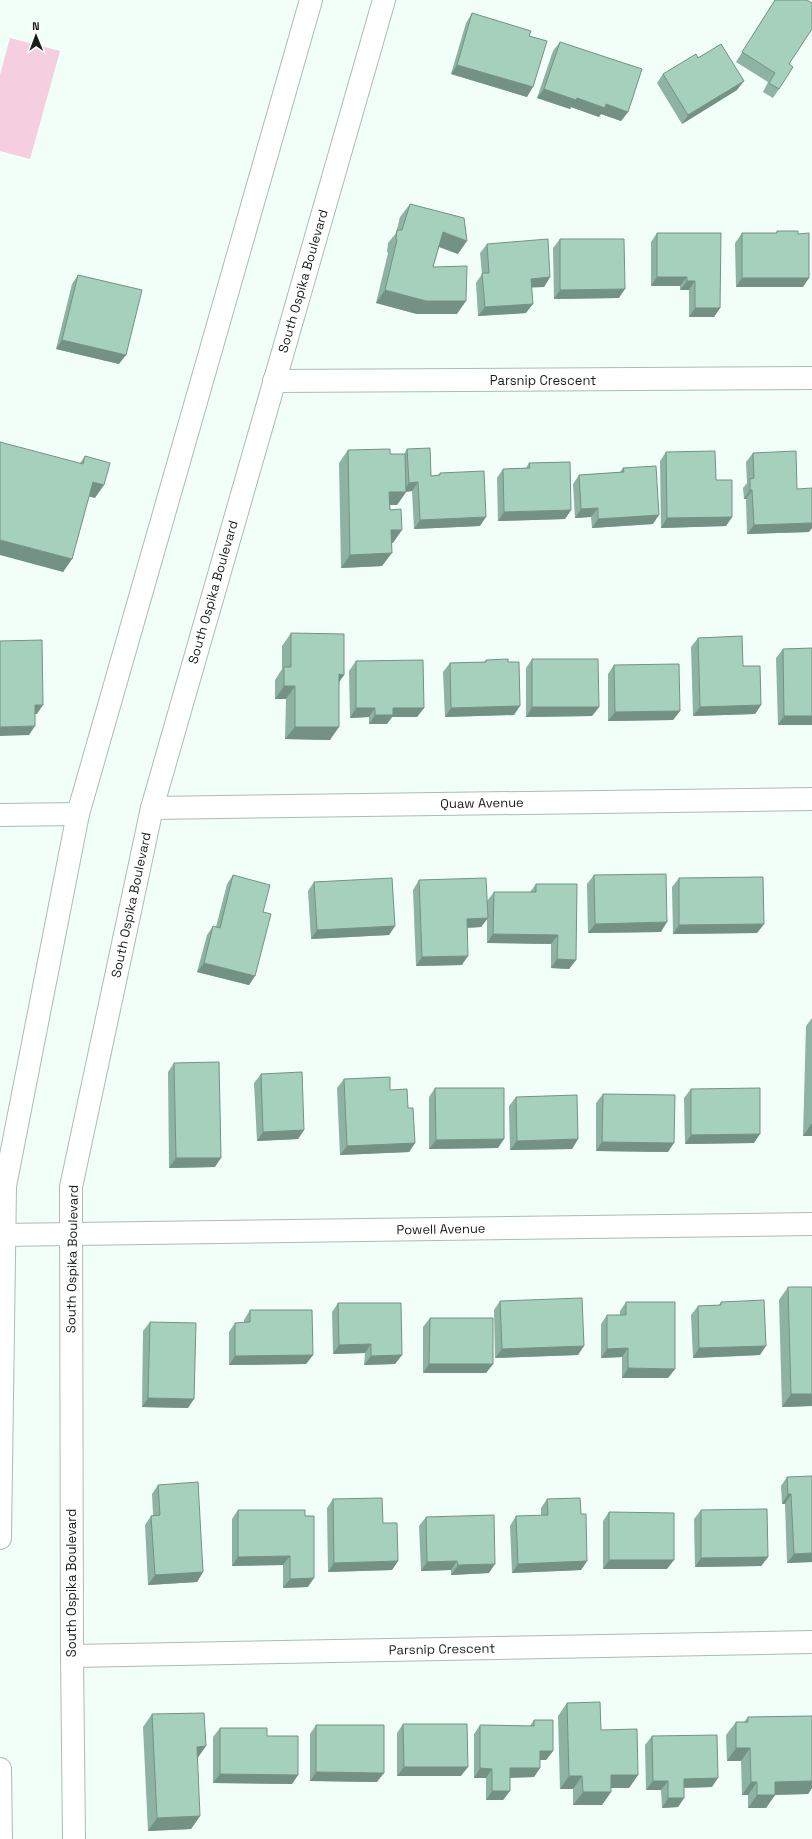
<svg xmlns="http://www.w3.org/2000/svg" width="812" height="1839" viewBox="0 0 812 1839" font-family="'Space Grotesk',sans-serif">
	<style>
		.green { fill: #f5cedf }
		.lines { fill: none; stroke-linecap: round; stroke-linejoin: round }
		.minor-casing { stroke: #a8beb3; stroke-width: 24 }
		.secondary-casing { stroke: #a8beb3; stroke-width: 24 }
		.minor { stroke: #fff; stroke-width: 22 }
		.secondary { stroke: #fff; stroke-width: 22 }
		.wall { fill: #8eb3a2 }
		.shaded-wall { fill: #749284 }
		.building { fill: #a5d0bc; stroke: #749284 }
		.labels { text-anchor: middle; dominant-baseline: central; stroke-width: 4; stroke-linejoin: round; paint-order: stroke }
		.street-label { font-size: 13px; fill: #171f1b; stroke: #fff }
	</style>
	<rect width="100%" height="100%" fill="#f1fff8"/>
	<!-- green -->
	<polygon class="green" points="10,38 60,51 30,159 0,151 0,75"/>
	<g class="lines">
		<!-- minor casing -->
		<g class="minor-casing">
			<g id="minor">
				<polyline points="274,381 812,378"/>
				<polyline points="152,808 812,799"/>
				<polyline points="0,815 78,814"/>
				<polyline points="0,1235 812,1224"/>
				<polyline points="72,1656 812,1642"/>
			</g>
		</g>
		<!-- secondary casing -->
		<g class="secondary-casing">
			<g id="secondary">
				<polyline points="0,1538 5,1186 78,814 311,0"/>
				<polyline points="0,1769 1,1839"/>
				<polyline points="74,1839 72,1656 71,1187 152,808 384,0"/>
			</g>
		</g>
		<!-- minor -->
		<use href="#minor" class="minor"/>
		<!-- secondary -->
		<use href="#secondary" class="secondary"/>
	</g>
	<!-- wall -->
	<g class="wall">
		<polygon points="775,0 807,0 789,64 779,89 773,98 763,92 768,82 736,62"/>
		<polygon points="472,13 529,36 527,97 451,74 466,23"/>
		<polygon points="560,42 628,112 621,121 601,114 599,117 571,107 570,109 537,98 553,51"/>
		<polygon points="698,58 737,90 682,124 657,83 663,74"/>
		<polygon points="410,204 458,254 439,247 433,267 457,314 417,314 376,303 388,253 387,252 388,243 396,233 400,217"/>
		<polygon points="777,231 803,287 736,287 735,243 742,233 776,233"/>
		<polygon points="657,233 720,308 714,317 689,317 689,290 680,290 680,286 651,286 651,242"/>
		<polygon points="560,239 619,298 554,299 553,248"/>
		<polygon points="487,244 550,277 544,287 531,287 526,313 478,316 476,283 482,274 480,253"/>
		<polygon points="78,275 119,364 56,349 72,284"/>
		<polygon points="407,449 431,476 438,475 440,473 480,526 414,529 412,491 406,492 397,505 390,505 393,543 391,543 382,566 341,568 339,463 348,450 390,454 404,454"/>
		<polygon points="666,452 716,480 732,517 726,526 661,528 660,461"/>
		<polygon points="753,453 797,489 809,532 747,534 746,499 744,499 743,488 747,483 746,462"/>
		<polygon points="85,456 95,498 89,496 72,559 63,572 80,463"/>
		<polygon points="529,463 571,510 565,519 498,521 497,478 503,469 526,468"/>
		<polygon points="623,468 653,524 592,528 591,517 575,518 573,484 579,475 620,472"/>
		<polygon points="291,633 344,675 339,682 330,740 285,739 286,699 275,699 275,680 282,669 282,646"/>
		<polygon points="698,638 743,666 761,705 755,714 693,716 691,647"/>
		<polygon points="812,648 812,725 778,725 776,658 783,649"/>
		<polygon points="532,659 599,707 592,716 526,717 526,668"/>
		<polygon points="486,660 508,662 514,715 445,717 443,672 450,663 484,662"/>
		<polygon points="356,661 424,708 417,717 392,717 387,724 369,724 369,717 350,718 349,671"/>
		<polygon points="614,665 680,711 673,720 608,721 608,674"/>
		<polygon points="233,875 263,912 255,976 249,985 197,972 207,935 213,926 216,927 227,884"/>
		<polygon points="594,875 661,932 588,933 587,884"/>
		<polygon points="679,878 764,924 757,933 673,934 672,887"/>
		<polygon points="419,880 487,913 487,901 494,892 530,892 536,884 576,960 569,969 551,968 551,944 487,943 487,919 481,927 467,928 462,965 416,966 413,890"/>
		<polygon points="314,882 395,926 389,935 311,939 308,891"/>
		<polygon points="812,1018 812,1136 803,1136 806,1026"/>
		<polygon points="174,1063 215,1167 169,1168 168,1072"/>
		<polygon points="261,1074 304,1130 298,1139 257,1141 254,1083"/>
		<polygon points="344,1079 390,1090 408,1108 415,1143 409,1152 340,1155 337,1088"/>
		<polygon points="435,1088 498,1148 429,1149 429,1097"/>
		<polygon points="691,1089 754,1143 685,1144 684,1098"/>
		<polygon points="603,1094 668,1152 596,1151 596,1103"/>
		<polygon points="516,1097 578,1139 572,1149 510,1150 509,1106"/>
		<polygon points="788,1287 812,1287 812,1406 782,1407 779,1300"/>
		<polygon points="500,1301 578,1355 495,1358 494,1310"/>
		<polygon points="626,1302 675,1369 668,1378 622,1378 622,1357 601,1358 601,1324 607,1315 620,1315 620,1311"/>
		<polygon points="721,1302 760,1355 693,1358 691,1315 698,1306 719,1305"/>
		<polygon points="338,1303 402,1355 395,1364 364,1365 365,1353 333,1354 332,1312"/>
		<polygon points="250,1310 313,1355 306,1364 229,1365 229,1332 235,1323 244,1323 244,1320"/>
		<polygon points="430,1318 493,1364 486,1373 423,1373 423,1327"/>
		<polygon points="150,1322 188,1408 142,1407 143,1331"/>
		<polygon points="787,1477 812,1562 787,1563 785,1504 782,1504 781,1486"/>
		<polygon points="158,1485 203,1572 197,1582 148,1585 145,1525 151,1516 153,1515 152,1494"/>
		<polygon points="333,1499 383,1523 398,1561 392,1570 328,1572 327,1508"/>
		<polygon points="547,1499 587,1561 581,1570 512,1573 510,1526 516,1516 541,1516 541,1508"/>
		<polygon points="238,1510 305,1516 308,1587 283,1588 283,1565 232,1566 232,1519"/>
		<polygon points="701,1510 768,1557 761,1566 695,1567 694,1519"/>
		<polygon points="609,1512 667,1569 603,1569 603,1521"/>
		<polygon points="426,1517 489,1573 451,1575 451,1570 421,1571 419,1526"/>
		<polygon points="567,1703 601,1730 638,1775 629,1788 611,1788 611,1792 602,1805 573,1805 573,1789 560,1789 558,1716"/>
		<polygon points="152,1714 200,1816 191,1829 148,1831 143,1727"/>
		<polygon points="812,1716 812,1788 808,1794 775,1795 766,1808 748,1808 748,1795 742,1795 741,1761 727,1761 726,1735 736,1722 744,1722 748,1717"/>
		<polygon points="534,1720 553,1751 546,1760 540,1760 540,1768 534,1777 510,1778 510,1791 503,1800 486,1800 486,1778 474,1778 474,1734 480,1725 530,1726"/>
		<polygon points="403,1724 461,1776 397,1776 397,1733"/>
		<polygon points="316,1725 377,1782 310,1781 310,1734"/>
		<polygon points="220,1728 298,1775 292,1784 213,1783 213,1737"/>
		<polygon points="652,1736 712,1787 684,1788 684,1798 678,1807 662,1808 661,1790 646,1790 645,1745"/>
	</g>
	<!-- shaded-wall -->
	<g class="shaded-wall">
		<polygon points="457,65 533,87 527,97 451,74"/>
		<polygon points="744,81 737,90 682,124 688,115"/>
		<polygon points="544,89 577,98 606,104 628,112 621,121 601,114 599,117 571,107 570,109 537,98"/>
		<polygon points="443,232 467,241 458,254 434,245"/>
		<polygon points="550,277 544,287 524,288 531,279"/>
		<polygon points="657,277 687,277 680,286 651,286"/>
		<polygon points="742,278 809,278 803,287 736,287"/>
		<polygon points="687,281 695,281 689,290 680,290"/>
		<polygon points="625,289 619,298 554,299 560,290"/>
		<polygon points="385,290 466,301 457,314 417,314 376,303"/>
		<polygon points="533,304 526,313 478,316 485,307"/>
		<polygon points="695,308 720,308 714,317 689,317"/>
		<polygon points="62,340 126,355 119,364 56,349"/>
		<polygon points="93,482 104,485 95,498 84,495"/>
		<polygon points="418,482 412,491 402,492 409,483"/>
		<polygon points="750,490 752,490 746,499 744,499"/>
		<polygon points="389,492 406,492 397,505 380,505"/>
		<polygon points="598,508 591,517 575,518 581,509"/>
		<polygon points="571,510 565,519 498,521 504,512"/>
		<polygon points="659,515 653,524 592,528 598,519"/>
		<polygon points="486,517 480,526 414,529 420,520"/>
		<polygon points="732,517 726,526 661,528 667,518"/>
		<polygon points="812,523 812,528 809,532 747,534 754,525"/>
		<polygon points="391,530 402,530 393,543 382,543"/>
		<polygon points="0,540 72,559 63,572 0,555"/>
		<polygon points="392,553 382,566 341,568 350,555"/>
		<polygon points="339,674 344,675 335,688"/>
		<polygon points="284,686 295,686 286,699 275,699"/>
		<polygon points="35,705 43,705 37,714 29,714"/>
		<polygon points="761,705 755,714 693,716 700,707"/>
		<polygon points="520,706 514,715 445,717 451,708"/>
		<polygon points="532,707 599,707 592,716 526,717"/>
		<polygon points="356,708 375,708 369,717 350,718"/>
		<polygon points="393,708 424,708 417,717 392,717 387,724 369,724 375,715"/>
		<polygon points="680,711 673,720 608,721 615,712"/>
		<polygon points="784,716 812,716 812,725 778,725"/>
		<polygon points="35,726 29,735 0,736 0,727"/>
		<polygon points="295,727 339,727 330,740 285,739"/>
		<polygon points="488,918 481,927 460,928 467,919"/>
		<polygon points="667,922 661,932 588,933 595,924"/>
		<polygon points="764,924 757,933 673,934 679,925"/>
		<polygon points="395,926 389,935 311,939 317,930"/>
		<polygon points="493,934 558,935 551,944 487,943"/>
		<polygon points="468,956 462,965 416,966 422,957"/>
		<polygon points="557,959 576,960 569,969 551,968"/>
		<polygon points="204,963 255,976 249,985 197,972"/>
		<polygon points="812,1123 812,1136 803,1136"/>
		<polygon points="304,1130 298,1139 257,1141 263,1132"/>
		<polygon points="760,1134 754,1143 685,1144 691,1135"/>
		<polygon points="504,1139 498,1148 429,1149 436,1140"/>
		<polygon points="578,1139 572,1149 510,1150 517,1141"/>
		<polygon points="602,1142 674,1143 668,1152 596,1151"/>
		<polygon points="415,1143 409,1152 340,1155 347,1146"/>
		<polygon points="176,1158 221,1158 215,1167 169,1168"/>
		<polygon points="371,1344 365,1353 333,1354 339,1345"/>
		<polygon points="584,1346 578,1355 495,1358 502,1349"/>
		<polygon points="766,1346 760,1355 693,1358 699,1348"/>
		<polygon points="628,1348 622,1357 601,1358 607,1349"/>
		<polygon points="313,1355 306,1364 229,1365 235,1356"/>
		<polygon points="402,1355 395,1364 364,1365 371,1356"/>
		<polygon points="429,1364 493,1364 486,1373 423,1373"/>
		<polygon points="628,1368 675,1369 668,1378 622,1378"/>
		<polygon points="791,1394 812,1394 812,1406 782,1407"/>
		<polygon points="148,1398 194,1399 188,1408 142,1407"/>
		<polygon points="788,1494 791,1494 785,1504 782,1504"/>
		<polygon points="812,1553 812,1562 787,1563 794,1554"/>
		<polygon points="290,1556 283,1565 232,1566 238,1557"/>
		<polygon points="768,1557 761,1566 695,1567 701,1558"/>
		<polygon points="609,1560 674,1560 667,1569 603,1569"/>
		<polygon points="398,1561 392,1570 328,1572 334,1563"/>
		<polygon points="457,1561 451,1570 421,1571 427,1562"/>
		<polygon points="587,1561 581,1570 512,1573 518,1564"/>
		<polygon points="495,1564 489,1573 451,1575 458,1565"/>
		<polygon points="203,1572 197,1582 148,1585 155,1575"/>
		<polygon points="314,1578 308,1587 283,1588 290,1579"/>
		<polygon points="206,1746 197,1759 197,1747"/>
		<polygon points="736,1748 750,1748 741,1761 727,1761"/>
		<polygon points="540,1751 553,1751 546,1760 534,1760"/>
		<polygon points="404,1767 468,1767 461,1776 397,1776"/>
		<polygon points="480,1768 492,1769 486,1778 474,1778"/>
		<polygon points="510,1768 540,1768 534,1777 503,1778"/>
		<polygon points="316,1772 384,1773 377,1782 310,1781"/>
		<polygon points="220,1774 298,1775 292,1784 213,1783"/>
		<polygon points="611,1775 638,1775 629,1788 602,1788"/>
		<polygon points="569,1776 582,1776 573,1789 560,1789"/>
		<polygon points="718,1778 712,1787 677,1788 684,1779"/>
		<polygon points="653,1781 668,1781 661,1790 646,1790"/>
		<polygon points="812,1781 812,1788 808,1794 766,1795 775,1782"/>
		<polygon points="751,1782 757,1782 748,1795 742,1795"/>
		<polygon points="492,1791 510,1791 503,1800 486,1800"/>
		<polygon points="583,1792 611,1792 602,1805 573,1805"/>
		<polygon points="757,1795 775,1795 766,1808 748,1808"/>
		<polygon points="668,1798 684,1798 678,1807 662,1808"/>
		<polygon points="200,1816 191,1829 148,1831 157,1818"/>
	</g>
	<!-- building -->
	<g class="building">
		<polygon points="775,0 807,0 812,3 812,29 789,64 793,67 779,89 769,83 775,73 742,52"/>
		<polygon points="472,13 531,31 529,36 547,41 533,87 457,65"/>
		<polygon points="560,42 642,69 628,112 606,104 605,108 577,98 576,100 544,89"/>
		<polygon points="721,44 744,81 688,115 663,74 696,54 698,58"/>
		<polygon points="410,204 464,218 467,241 443,232 433,267 467,266 466,301 426,301 385,290 397,240 396,239 397,230 402,230"/>
		<polygon points="777,231 798,231 798,234 809,233 809,278 742,278 742,233 777,233"/>
		<polygon points="657,233 721,233 720,308 695,308 695,281 687,281 687,277 657,277"/>
		<polygon points="548,239 550,277 531,279 533,304 485,307 482,273 489,273 487,244"/>
		<polygon points="560,239 624,239 625,289 560,290"/>
		<polygon points="78,275 142,290 126,355 62,340"/>
		<polygon points="0,442 83,464 85,456 110,463 104,485 93,482 72,559 0,540"/>
		<polygon points="430,448 431,476 440,475 440,473 484,471 486,517 420,520 418,482 409,483 407,449"/>
		<polygon points="390,449 390,454 405,454 406,492 389,492 390,510 401,509 402,530 391,530 392,553 350,555 348,450"/>
		<polygon points="715,451 716,480 732,480 732,517 667,518 666,452"/>
		<polygon points="796,451 797,489 812,488 812,523 754,525 752,490 750,490 750,479 754,478 753,453"/>
		<polygon points="570,462 571,510 504,512 503,469 530,468 529,463"/>
		<polygon points="656,466 659,515 598,519 598,508 581,509 579,475 624,472 623,468"/>
		<polygon points="291,633 344,634 344,675 339,674 339,727 295,727 295,686 284,686 284,667 291,667"/>
		<polygon points="742,636 743,666 760,666 761,705 700,707 698,638"/>
		<polygon points="42,640 43,705 35,705 35,726 0,727 0,641"/>
		<polygon points="812,648 812,716 784,716 783,649"/>
		<polygon points="508,659 508,662 519,662 520,706 451,708 450,663 486,662 486,660"/>
		<polygon points="532,659 598,659 599,707 532,707"/>
		<polygon points="423,660 424,708 393,708 393,715 375,715 375,708 356,708 356,661"/>
		<polygon points="679,664 680,711 615,712 614,665"/>
		<polygon points="666,874 667,922 595,924 594,875"/>
		<polygon points="233,875 270,885 263,912 271,914 255,976 204,963 213,926 220,928"/>
		<polygon points="763,877 764,924 679,925 679,878"/>
		<polygon points="392,878 395,926 317,930 314,882"/>
		<polygon points="486,878 488,918 467,919 468,956 422,957 419,880"/>
		<polygon points="536,884 577,884 576,960 557,959 558,935 493,934 494,892 536,892"/>
		<polygon points="219,1062 221,1158 176,1158 174,1063"/>
		<polygon points="302,1072 304,1130 263,1132 261,1074"/>
		<polygon points="390,1077 390,1090 407,1089 408,1108 413,1108 415,1143 347,1146 344,1079"/>
		<polygon points="435,1088 504,1088 504,1139 436,1140"/>
		<polygon points="760,1088 760,1134 691,1135 691,1089"/>
		<polygon points="603,1094 675,1095 674,1143 602,1142"/>
		<polygon points="577,1095 578,1139 517,1141 516,1097"/>
		<polygon points="788,1287 812,1287 812,1394 791,1394"/>
		<polygon points="582,1298 584,1346 502,1349 500,1301"/>
		<polygon points="764,1300 766,1346 699,1348 698,1306 721,1305 721,1302"/>
		<polygon points="626,1302 675,1302 675,1369 628,1368 628,1348 607,1349 607,1315 626,1315"/>
		<polygon points="338,1303 401,1303 402,1355 371,1356 371,1344 339,1345"/>
		<polygon points="250,1310 312,1310 313,1355 235,1356 235,1323 250,1322"/>
		<polygon points="430,1318 493,1318 493,1364 429,1364"/>
		<polygon points="150,1322 196,1323 194,1399 148,1398"/>
		<polygon points="812,1476 812,1553 794,1554 791,1494 788,1494 787,1477"/>
		<polygon points="198,1482 203,1572 155,1575 151,1516 160,1515 158,1485"/>
		<polygon points="382,1498 383,1523 397,1523 398,1561 334,1563 333,1499"/>
		<polygon points="580,1498 581,1514 586,1514 587,1561 518,1564 516,1516 548,1515 547,1499"/>
		<polygon points="767,1509 768,1557 701,1558 701,1510"/>
		<polygon points="238,1510 305,1510 305,1516 314,1516 314,1578 290,1579 290,1556 238,1557"/>
		<polygon points="609,1512 674,1513 674,1560 609,1560"/>
		<polygon points="494,1515 495,1564 458,1565 457,1561 427,1562 426,1517"/>
		<polygon points="600,1702 601,1730 637,1729 638,1775 611,1775 611,1792 583,1792 582,1776 569,1776 567,1703"/>
		<polygon points="204,1713 206,1746 197,1747 200,1816 157,1818 152,1714"/>
		<polygon points="812,1716 812,1781 775,1782 775,1795 757,1795 757,1782 751,1782 750,1748 736,1748 736,1722 748,1722 748,1717"/>
		<polygon points="534,1720 553,1720 553,1751 540,1751 540,1768 510,1768 510,1791 492,1791 492,1769 480,1768 480,1725 534,1726"/>
		<polygon points="403,1724 467,1724 468,1767 404,1767"/>
		<polygon points="316,1725 384,1725 384,1773 316,1772"/>
		<polygon points="220,1728 267,1728 267,1736 298,1736 298,1775 220,1774"/>
		<polygon points="717,1735 718,1778 684,1779 684,1798 668,1798 668,1781 653,1781 652,1736"/>
	</g>
	<g class="labels">
		<!-- street labels -->
		<g class="street-label">
			<text transform="translate(303 281) rotate(-74)">South Ospika Boulevard</text>
			<text x="543" y="380">Parsnip Crescent</text>
			<text transform="translate(213 592) rotate(-74)">South Ospika Boulevard</text>
			<text transform="translate(482 803) rotate(-1)">Quaw Avenue</text>
			<text transform="translate(131 905) rotate(-78)">South Ospika Boulevard</text>
			<text transform="translate(441 1229) rotate(-1)">Powell Avenue</text>
			<text transform="translate(72 1259) rotate(-89)">South Ospika Boulevard</text>
			<text transform="translate(71 1583) rotate(-90)">South Ospika Boulevard</text>
			<text transform="translate(442 1649) rotate(-1)">Parsnip Crescent</text>
		</g>
	</g>
	<!-- north arrow -->
	<g transform="translate(36 36) rotate(359)" stroke="#ffffff" stroke-width="3" paint-order="stroke">
	<path d="M0-3L7 15L0 10L-7 15Z" fill="#171f1b"/>
	<text y="-6" font-size="11" font-weight="bold" text-anchor="middle" fill="#171f1b">N</text>
	</g>
</svg>
